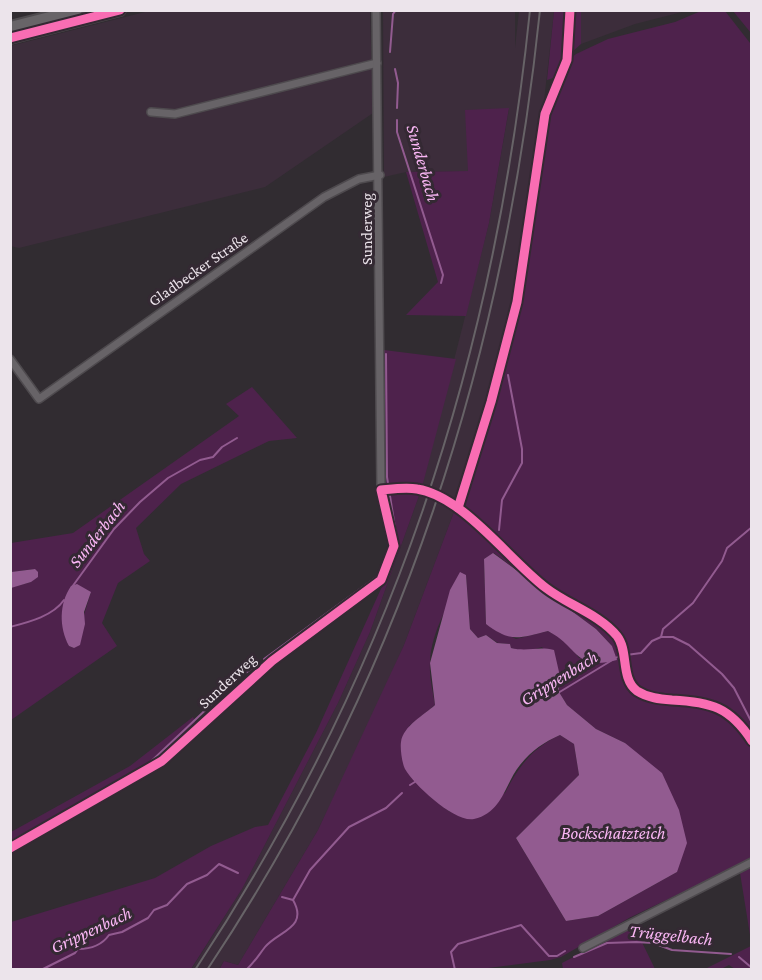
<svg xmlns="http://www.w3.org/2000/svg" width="762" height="980" viewBox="0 0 762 980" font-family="'Crimson Pro',serif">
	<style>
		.built { fill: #3c2d3b }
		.green { fill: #4e224c; fill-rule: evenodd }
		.water { fill: #925b90 }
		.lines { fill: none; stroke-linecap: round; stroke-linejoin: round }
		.stream { stroke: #925b90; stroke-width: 2 }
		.street-casing { stroke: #4e4a4e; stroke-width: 10 }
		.primary-casing { stroke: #4e4a4e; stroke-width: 14 }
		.street { stroke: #676367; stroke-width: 7 }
		.primary { stroke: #686468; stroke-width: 10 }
		.rail { stroke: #676367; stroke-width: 2 }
		.cycleway-casing { stroke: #342933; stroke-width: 13 }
		.cycleway { stroke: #f96db3; stroke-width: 9 }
		.labels { text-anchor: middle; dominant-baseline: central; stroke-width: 6; stroke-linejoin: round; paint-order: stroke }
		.street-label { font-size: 16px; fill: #ece4eb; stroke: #342933 }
		.water-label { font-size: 18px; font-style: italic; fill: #f9b6f4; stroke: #342933 }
	</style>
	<rect width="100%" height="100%" fill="#312c31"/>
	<!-- built -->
	<g class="built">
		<polygon points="149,11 370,11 373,113 265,187 19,248 10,246 10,46"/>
		<polygon points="383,11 515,11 515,48 519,11 554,11 537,164 516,290 485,409 457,504 404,645 372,718 318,830 238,965 224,961 219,969 191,970 242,889 338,703 370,632 420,493 489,223 509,109 468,171 406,172 384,177"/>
		<polygon points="581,11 686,11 635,24 581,44"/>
	</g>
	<!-- green -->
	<g class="green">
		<polygon points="554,11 581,11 581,44 564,59 556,77 547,80"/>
		<path d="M701,11H725L750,43L752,39L751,859L629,918L561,957L550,960L472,970H219L224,961L238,965L318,830L404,645L457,504L506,334L520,307L553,102L569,60L576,54L608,39L675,22ZM494,553L596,629L612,646L579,658L565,640L548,631L516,639L486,624L484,559ZM466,575L470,629L478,638L486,635L498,643L510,644L511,648L526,652L542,647L559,672V692L567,705L596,729L625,743L677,872L598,916L566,921L516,838L579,775L574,744L560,735C532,748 519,766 505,793L450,812C407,780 415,776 409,726L435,705C433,692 429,676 430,663C431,630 450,602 466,575Z"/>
		<polygon points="733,11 751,11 751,33"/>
		<polygon points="509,108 489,223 466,316 406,315 438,282 406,172 468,171 465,110"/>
		<polygon points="384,350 456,359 422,487 386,487"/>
		<path d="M252,387L297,438L269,441L181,484L136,528L144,554L150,561L118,583L102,623L117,646L11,720L10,588L31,582L34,569L11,572V543L73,533L239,416L226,404ZM91,592L74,648L69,646L65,637Z"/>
		<polygon points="387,492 420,493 370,632 338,703 242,889 191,969 11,970 11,922 155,878 211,846 255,827 268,825 316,733 384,582 397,546"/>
		<polygon points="193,717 197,725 161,759 11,844 11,832 130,766"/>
		<polygon points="751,868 751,941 740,873"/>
		<polygon points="634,926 655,969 563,969 562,963"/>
		<polygon points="751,946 751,969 735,969 729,965 721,969 705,969"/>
	</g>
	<!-- water -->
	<g class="water">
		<path d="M493,553L596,629L612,646L617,660C574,671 580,648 548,631C519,638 511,643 486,624L484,559Z"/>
		<polygon points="35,569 38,572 38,577 31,582 11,588 11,572"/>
		<path d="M460,572L466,575L470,629L478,638L486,635L497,643L510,644L511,648C528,652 538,646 554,650L559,672V692L567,705L596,729L625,743L662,773L679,810L687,843L677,872L598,916L566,921L516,838L579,775L574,744L560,735C544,742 531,751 520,765C504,785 503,812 474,819C455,823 414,785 405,769C402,763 400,748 401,742C403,726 424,715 435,705L430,663L450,590Z"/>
		<path d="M77,584L91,592L84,612L85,624L80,645L74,648L69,646C59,627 59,604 71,586Z"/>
	</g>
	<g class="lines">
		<!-- stream -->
		<g class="stream">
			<polyline points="390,52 393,14 396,10"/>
			<polyline points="395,69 398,83 397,108"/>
			<polyline points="397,120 397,132 443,275 441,283"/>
			<polyline points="386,354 387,477 396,534"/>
			<polyline points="499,530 502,500 522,463 522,449 508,375"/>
			<polyline points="72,587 114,529 140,502 168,478 200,460 213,457 222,447 237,438"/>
			<path d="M10,627C29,622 53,616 64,600"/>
			<polyline points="661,637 663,629 693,603 722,561 727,548 752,527"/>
			<polyline points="264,659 379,575 382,569"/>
			<polyline points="240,677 258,664"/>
			<polyline points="558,693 619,656 641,653 652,641 661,637 673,637 689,645 722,674 734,688 752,723"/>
			<polyline points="144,768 231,686"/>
			<polyline points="410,785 418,780"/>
			<polyline points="10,842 97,794"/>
			<polyline points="282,897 293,900 310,870 349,827 386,808 402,793"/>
			<polyline points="574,957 607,943 636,942 653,943 672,950 731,954"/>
			<polyline points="739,957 752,968"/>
			<path d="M41,970L75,953L78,949C90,949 102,945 109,935L122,932L148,918L154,910L167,905L187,884L207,875L219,864L238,873"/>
			<path d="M246,970C254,963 258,956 265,947C278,931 309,928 293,900"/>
			<polyline points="455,970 451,952 458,944 521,925 549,956 557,956 565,951"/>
		</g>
		<!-- street casing -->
		<g class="street-casing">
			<g id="street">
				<polyline points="151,112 175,114 377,63"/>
				<polyline points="10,359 39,399 324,197 359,179 380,175"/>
				<polyline points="10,848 162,761 272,661 381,580 394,546 381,490 376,10"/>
				<polyline points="583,948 752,862"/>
			</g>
		</g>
		<!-- primary casing -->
		<g class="primary-casing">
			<g id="primary">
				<polyline points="10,27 77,10"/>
				<polyline points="10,38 120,10"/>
			</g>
		</g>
		<!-- street -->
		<use href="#street" class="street"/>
		<!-- primary -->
		<use href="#primary" class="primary"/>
		<!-- rail -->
		<g class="rail">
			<path d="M195,970C391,674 494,362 530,10"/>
			<path d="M207,970C402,678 504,357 540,10"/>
		</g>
		<!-- cycleway casing -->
		<g class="cycleway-casing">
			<g id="cycleway">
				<polyline points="10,38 120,10"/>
				<polyline points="458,508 491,402 517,302 545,114 567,60 570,10"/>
				<path d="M10,848L162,761L272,661L381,580L394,546L381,490C392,489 406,487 417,489C463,496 509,560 546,588C568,605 599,614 617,636C629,651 620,678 637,691C648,698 660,699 672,700C711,702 730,707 752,741"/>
			</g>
		</g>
		<!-- cycleway -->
		<use href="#cycleway" class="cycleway"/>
	</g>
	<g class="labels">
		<!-- street labels -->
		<g class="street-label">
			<text transform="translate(366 229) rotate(-90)">Sunderweg</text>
			<text transform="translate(198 269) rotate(-35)">Gladbecker Straße</text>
			<text transform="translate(227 681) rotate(-43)">Sunderweg</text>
		</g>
		<!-- water labels -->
		<g class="water-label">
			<text transform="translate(423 163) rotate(74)">Sunderbach</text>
			<text transform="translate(97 534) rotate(-52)">Sunderbach</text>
			<text transform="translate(559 678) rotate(-32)">Grippenbach</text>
			<text x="613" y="833">Bockschatzteich</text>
			<text transform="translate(91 930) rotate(-25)">Grippenbach</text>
			<text transform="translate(671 935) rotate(6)">Trüggelbach</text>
		</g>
	</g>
	<!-- border -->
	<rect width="762" height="980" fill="none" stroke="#ece4eb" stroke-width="24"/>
</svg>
